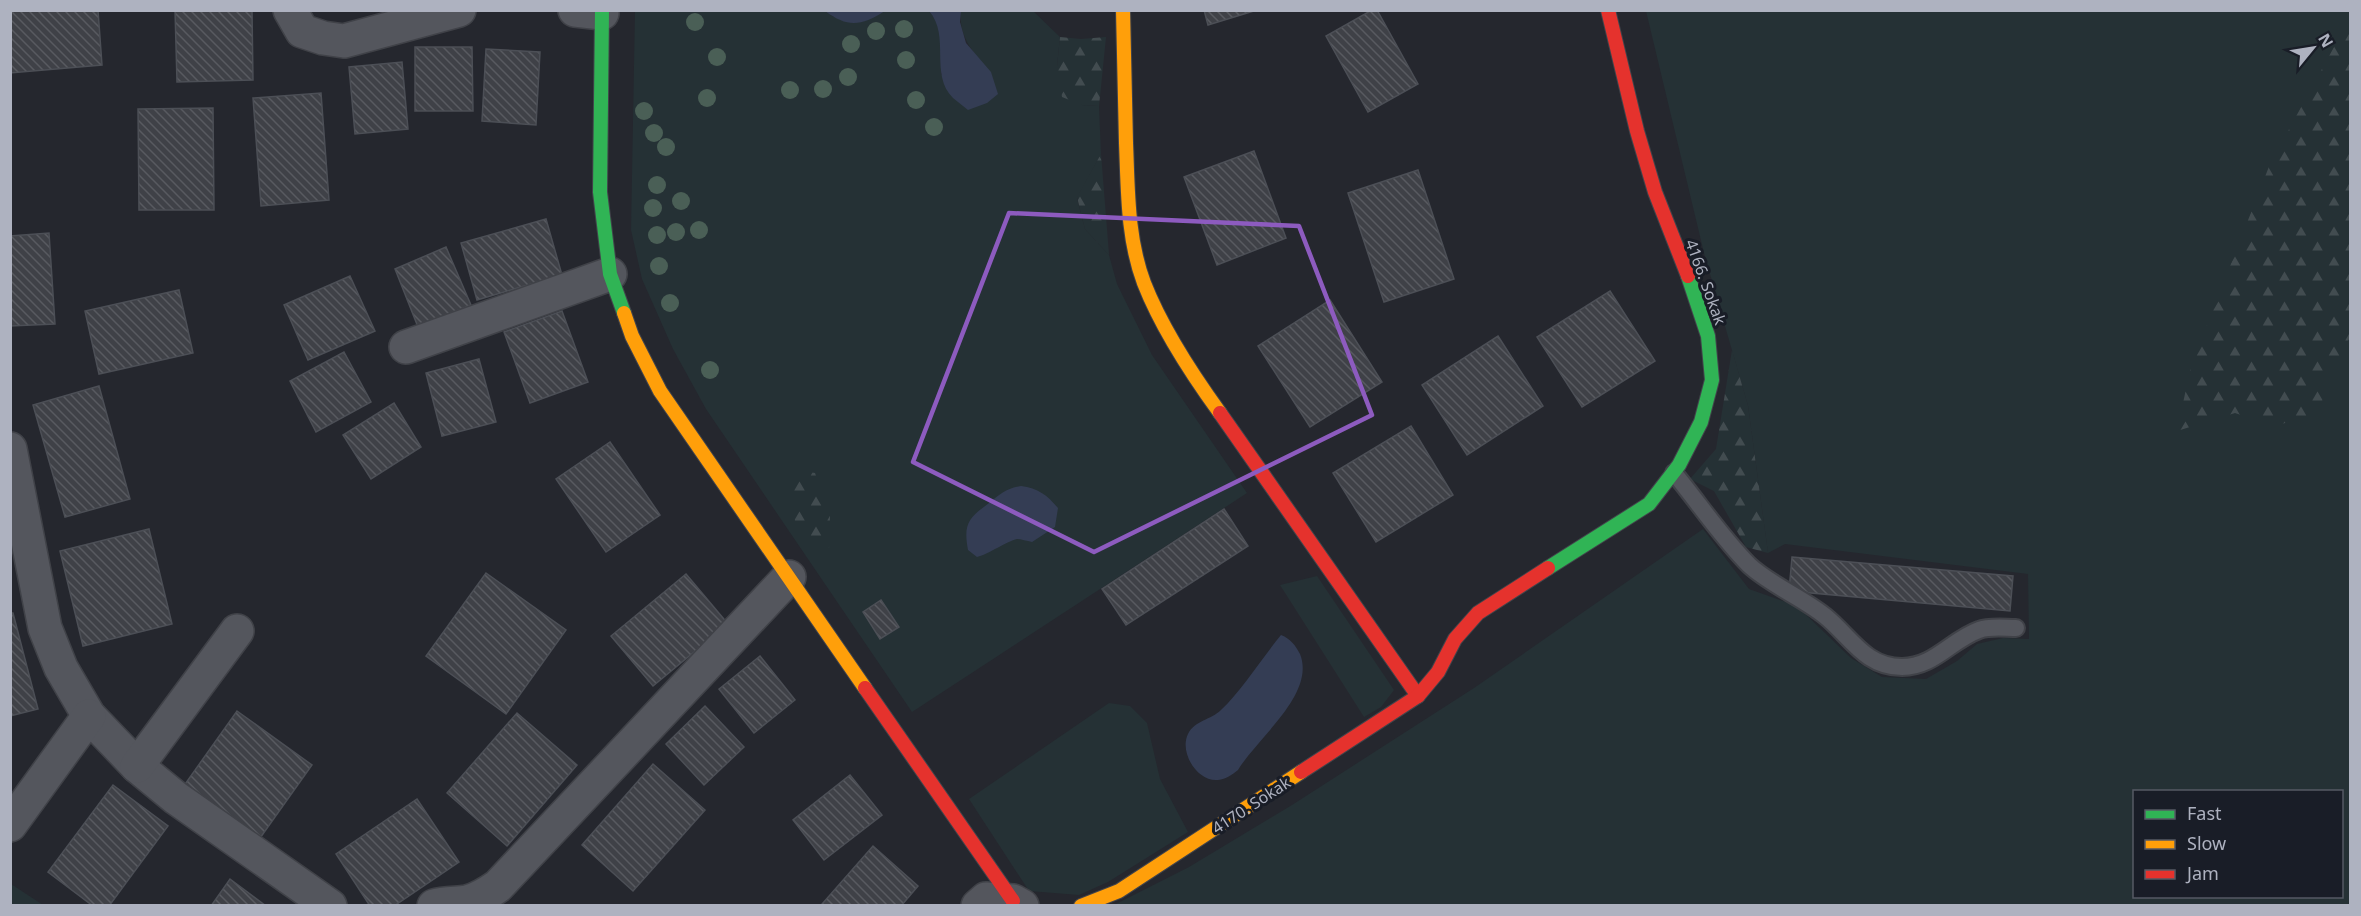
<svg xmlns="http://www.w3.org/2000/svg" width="2361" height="916" viewBox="0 0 2361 916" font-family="'Noto Sans',sans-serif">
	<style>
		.grass { fill: #253135; fill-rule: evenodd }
		.forest { fill: url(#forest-firs) }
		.water { fill: #343d54 }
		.building { fill: url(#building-back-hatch); stroke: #4c4f56; stroke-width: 1.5 }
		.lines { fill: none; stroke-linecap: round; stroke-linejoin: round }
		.lane-casing { stroke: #404248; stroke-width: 20 }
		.street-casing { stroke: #404248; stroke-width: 36 }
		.fast-casing { stroke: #42444b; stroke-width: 16 }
		.slow-casing { stroke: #42444b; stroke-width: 16 }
		.jam-casing { stroke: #42444b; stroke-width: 16 }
		.lane { stroke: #54565d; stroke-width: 16 }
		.street { stroke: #54565d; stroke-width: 33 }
		.fast { stroke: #30b455; stroke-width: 14 }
		.slow { stroke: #ff9f0a; stroke-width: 14 }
		.jam { stroke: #e5322d; stroke-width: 14 }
		.tree { fill: #4a5f56 }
		.marked { fill: none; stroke: #8d5bbf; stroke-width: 4.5; stroke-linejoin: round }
		.labels { text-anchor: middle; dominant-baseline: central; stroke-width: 6; stroke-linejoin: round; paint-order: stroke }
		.street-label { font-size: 16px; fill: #aeb2c0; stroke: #191d27 }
	</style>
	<defs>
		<pattern id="forest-firs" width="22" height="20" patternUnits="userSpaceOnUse" patternTransform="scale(1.5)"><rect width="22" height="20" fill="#253135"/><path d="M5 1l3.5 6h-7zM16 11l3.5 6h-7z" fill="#424c50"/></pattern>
		<pattern id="building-back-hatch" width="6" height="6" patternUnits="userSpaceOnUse" patternTransform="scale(1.5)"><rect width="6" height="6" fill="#3f4147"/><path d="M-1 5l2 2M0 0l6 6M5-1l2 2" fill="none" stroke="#585a60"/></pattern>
	</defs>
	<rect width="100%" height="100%" fill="#25272e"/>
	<!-- grass -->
	<g class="grass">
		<path d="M635,11H825L834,17H874L885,11H929C945,28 941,53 941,75L976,56C966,42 959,29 961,11H1033L1060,37L1057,67L1082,105L1099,106L1101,154L1077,198L1085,229L1109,255L1117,284L1152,355L1247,493L912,712L706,409L673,349L642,279L631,230Z"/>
		<path d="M1646,11H2350V905L1112,906L1189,867L1292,805L1474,688L1703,529L1749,589L1797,606L1851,658L1882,677L1926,679L1957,661L1977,644L2003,638L2029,639L2028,574L1785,544L1768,553L1748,406L1704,253ZM2134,792H2342V896H2134Z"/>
		<polygon points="1317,576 1394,690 1381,707 1364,717 1280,585"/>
		<polygon points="1109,703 1130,706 1147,723 1160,779 1188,832 1108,882 1079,895 1029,891 969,799"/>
		<polygon points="10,884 11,884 43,905 11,905"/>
	</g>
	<!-- forest -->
	<g class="forest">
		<polygon points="2350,31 2350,337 2329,381 2318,414 2274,426 2235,413 2177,431 2191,366 2270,164 2334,47"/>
		<polygon points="1060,37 1081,39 1106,37 1099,106 1082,105 1062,97 1057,67"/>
		<polygon points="1101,154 1109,255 1085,229 1077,197"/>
		<polygon points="1732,350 1748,406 1768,553 1746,547 1714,491 1690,479 1716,449"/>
		<polygon points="792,469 815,473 830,516 829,548 811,548 796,524 784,486"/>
	</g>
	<!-- water -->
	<g class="water">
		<path d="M825,11H885C861,26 848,28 825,11Z"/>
		<path d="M929,11H961L960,22L966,43L991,72L998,94L987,103L968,110C963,106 958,102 953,98C929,74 951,36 929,11Z"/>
		<path d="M1021,486C1038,488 1047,495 1058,508L1055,527L1032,542C1027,541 1021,539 1017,539C1007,541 989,554 977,557L968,550C963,523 969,518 989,503C1000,494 1007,488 1021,486Z"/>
		<path d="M1281,635C1291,639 1295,645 1300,654C1316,694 1257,738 1238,770C1232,775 1226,779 1218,780C1197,782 1179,752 1188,734C1195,720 1211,720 1221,710C1242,690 1262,658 1281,635Z"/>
	</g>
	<!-- building -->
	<g class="building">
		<polygon points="10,10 98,10 102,65 10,73"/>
		<polygon points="175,10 252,10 253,80 177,82"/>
		<polygon points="1204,10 1257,10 1208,25"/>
		<polygon points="1372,10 1377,10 1418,84 1368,112 1326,36"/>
		<polygon points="415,47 472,47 473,111 415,111"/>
		<polygon points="486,49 540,52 536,125 482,121"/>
		<polygon points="402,62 408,129 355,134 349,67"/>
		<polygon points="321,93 329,200 261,206 253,98"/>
		<polygon points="213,108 214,210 139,210 138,109"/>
		<polygon points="1254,151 1286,238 1217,265 1184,177"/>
		<polygon points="1418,170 1454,279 1384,302 1348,193"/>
		<polygon points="546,219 562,275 477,300 461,243"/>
		<polygon points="49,233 55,324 10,326 10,236"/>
		<polygon points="446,247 471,305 418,327 395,269"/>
		<polygon points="350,276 375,331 308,360 284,305"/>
		<polygon points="179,290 193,353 99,374 85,311"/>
		<polygon points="1610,291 1655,361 1582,407 1537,337"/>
		<polygon points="1330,300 1382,382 1310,427 1258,346"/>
		<polygon points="562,311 588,382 530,403 504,332"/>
		<polygon points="1498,336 1543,406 1467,455 1422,385"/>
		<polygon points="344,352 371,402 316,432 290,381"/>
		<polygon points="479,359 496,422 442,436 426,373"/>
		<polygon points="99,386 130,499 65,517 33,405"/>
		<polygon points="394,403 421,447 371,479 343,435"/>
		<polygon points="1411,426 1453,495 1376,542 1333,473"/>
		<polygon points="610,442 660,515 606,552 556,479"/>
		<polygon points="1224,509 1248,546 1126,625 1102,589"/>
		<polygon points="149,529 172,624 83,646 60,551"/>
		<polygon points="1792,557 2013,576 2010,611 1789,591"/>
		<polygon points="486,573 566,630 506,714 426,656"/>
		<polygon points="686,574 728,624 653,686 611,636"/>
		<polygon points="881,600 899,627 880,639 863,612"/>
		<polygon points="10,613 13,613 38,709 10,716"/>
		<polygon points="760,656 795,700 754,733 719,689"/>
		<polygon points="705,706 744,747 704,785 666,744"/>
		<polygon points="237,711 312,765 258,841 183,787"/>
		<polygon points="517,713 577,765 507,846 447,793"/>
		<polygon points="653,764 705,810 633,891 582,845"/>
		<polygon points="850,775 882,815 824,860 793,820"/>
		<polygon points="113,785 168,826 109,906 93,906 48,872"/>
		<polygon points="417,799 459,862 394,906 370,906 336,854"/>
		<polygon points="873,846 918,886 901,906 823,906 822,904"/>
		<polygon points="230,879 266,906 211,906"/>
	</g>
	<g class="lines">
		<!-- lane casing -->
		<g class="lane-casing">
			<path id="lane" d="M1674,473C1698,502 1722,538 1749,565C1769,584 1803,598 1825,616C1851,637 1865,667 1902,667C1934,667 1951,640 1979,630C1989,626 2005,628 2016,628"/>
		</g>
		<!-- street casing -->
		<g class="street-casing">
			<g id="street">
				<polyline points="290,10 302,31 323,38 344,41 459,10"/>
				<polyline points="575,10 602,13"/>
				<polyline points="406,347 610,274"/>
				<polyline points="10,449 45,628 61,668 89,716 137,766 176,798 330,906"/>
				<polyline points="137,766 237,631"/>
				<polyline points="10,825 89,716"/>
				<path d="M434,906C446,902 457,904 467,902C479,899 488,893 498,886L789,577"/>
				<polyline points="978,906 986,899 1013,901 1022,906"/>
			</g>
		</g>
		<!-- fast casing -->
		<g class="fast-casing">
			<g id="fast">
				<polyline points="602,10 600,192 610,274 624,313"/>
				<polyline points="1548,568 1649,504 1679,465 1701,422 1712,380 1708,336 1688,276"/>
			</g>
		</g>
		<!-- slow casing -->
		<g class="slow-casing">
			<g id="slow">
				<path d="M1123,10C1124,54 1125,98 1126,143C1128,189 1127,238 1144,283C1162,329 1191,373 1220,413"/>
				<polyline points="624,313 632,336 660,391 865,688"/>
				<polyline points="1081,906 1119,891 1301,772"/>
			</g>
		</g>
		<!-- jam casing -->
		<g class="jam-casing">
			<g id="jam">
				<polyline points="1608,10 1637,131 1655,192 1688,276"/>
				<polyline points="1220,413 1418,696"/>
				<polyline points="865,688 1013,901"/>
				<polyline points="1301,772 1418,696 1438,672 1455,639 1478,613 1548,568"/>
			</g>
		</g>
		<!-- lane -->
		<use href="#lane" class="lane"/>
		<!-- street -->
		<use href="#street" class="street"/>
		<!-- fast -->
		<use href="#fast" class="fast"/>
		<!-- slow -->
		<use href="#slow" class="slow"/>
		<!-- jam -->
		<use href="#jam" class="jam"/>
	</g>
	<!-- trees -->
	<g class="tree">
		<circle cx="695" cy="22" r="9"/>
		<circle cx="904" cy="29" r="9"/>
		<circle cx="876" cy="31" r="9"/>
		<circle cx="851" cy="44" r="9"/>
		<circle cx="717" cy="57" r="9"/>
		<circle cx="906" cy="60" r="9"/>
		<circle cx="848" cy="77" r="9"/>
		<circle cx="823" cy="89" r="9"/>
		<circle cx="790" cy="90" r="9"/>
		<circle cx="707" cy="98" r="9"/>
		<circle cx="916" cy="100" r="9"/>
		<circle cx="644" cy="111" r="9"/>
		<circle cx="934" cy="127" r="9"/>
		<circle cx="654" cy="133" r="9"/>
		<circle cx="666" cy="147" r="9"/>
		<circle cx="657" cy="185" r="9"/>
		<circle cx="681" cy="201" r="9"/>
		<circle cx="653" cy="208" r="9"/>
		<circle cx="699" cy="230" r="9"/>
		<circle cx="676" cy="232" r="9"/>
		<circle cx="657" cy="235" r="9"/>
		<circle cx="659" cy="266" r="9"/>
		<circle cx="670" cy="303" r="9"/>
		<circle cx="710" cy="370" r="9"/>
	</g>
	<!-- marked area -->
	<path class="marked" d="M1009,213L1299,226L1372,415L1094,552L913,462Z"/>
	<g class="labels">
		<!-- street labels -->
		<g class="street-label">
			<text transform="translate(1706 282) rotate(70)">4166. Sokak</text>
			<text transform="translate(1251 805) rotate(-33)">4170. Sokak</text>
		</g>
	</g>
	<!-- border -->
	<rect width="2361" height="916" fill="none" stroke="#aeb2c0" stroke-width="24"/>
	<!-- legend -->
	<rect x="2133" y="790" width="210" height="108" fill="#191d27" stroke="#555964" stroke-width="1.5"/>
	<rect x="2145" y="810" width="30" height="9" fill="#30b455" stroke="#555964" stroke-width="1.5"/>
	<text x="2187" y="820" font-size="18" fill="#aeb2c0">Fast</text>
	<rect x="2145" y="840" width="30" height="9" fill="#ff9f0a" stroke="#555964" stroke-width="1.5"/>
	<text x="2187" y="850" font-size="18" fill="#aeb2c0">Slow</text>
	<rect x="2145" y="870" width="30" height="9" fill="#e5322d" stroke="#555964" stroke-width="1.5"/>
	<text x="2187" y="880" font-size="18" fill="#aeb2c0">Jam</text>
	<!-- north arrow -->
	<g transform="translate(2313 48) rotate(60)" stroke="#191d27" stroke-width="4.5" paint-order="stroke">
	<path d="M0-4.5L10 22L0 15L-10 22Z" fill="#aeb2c0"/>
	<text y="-9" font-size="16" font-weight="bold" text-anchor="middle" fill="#aeb2c0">N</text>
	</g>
</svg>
